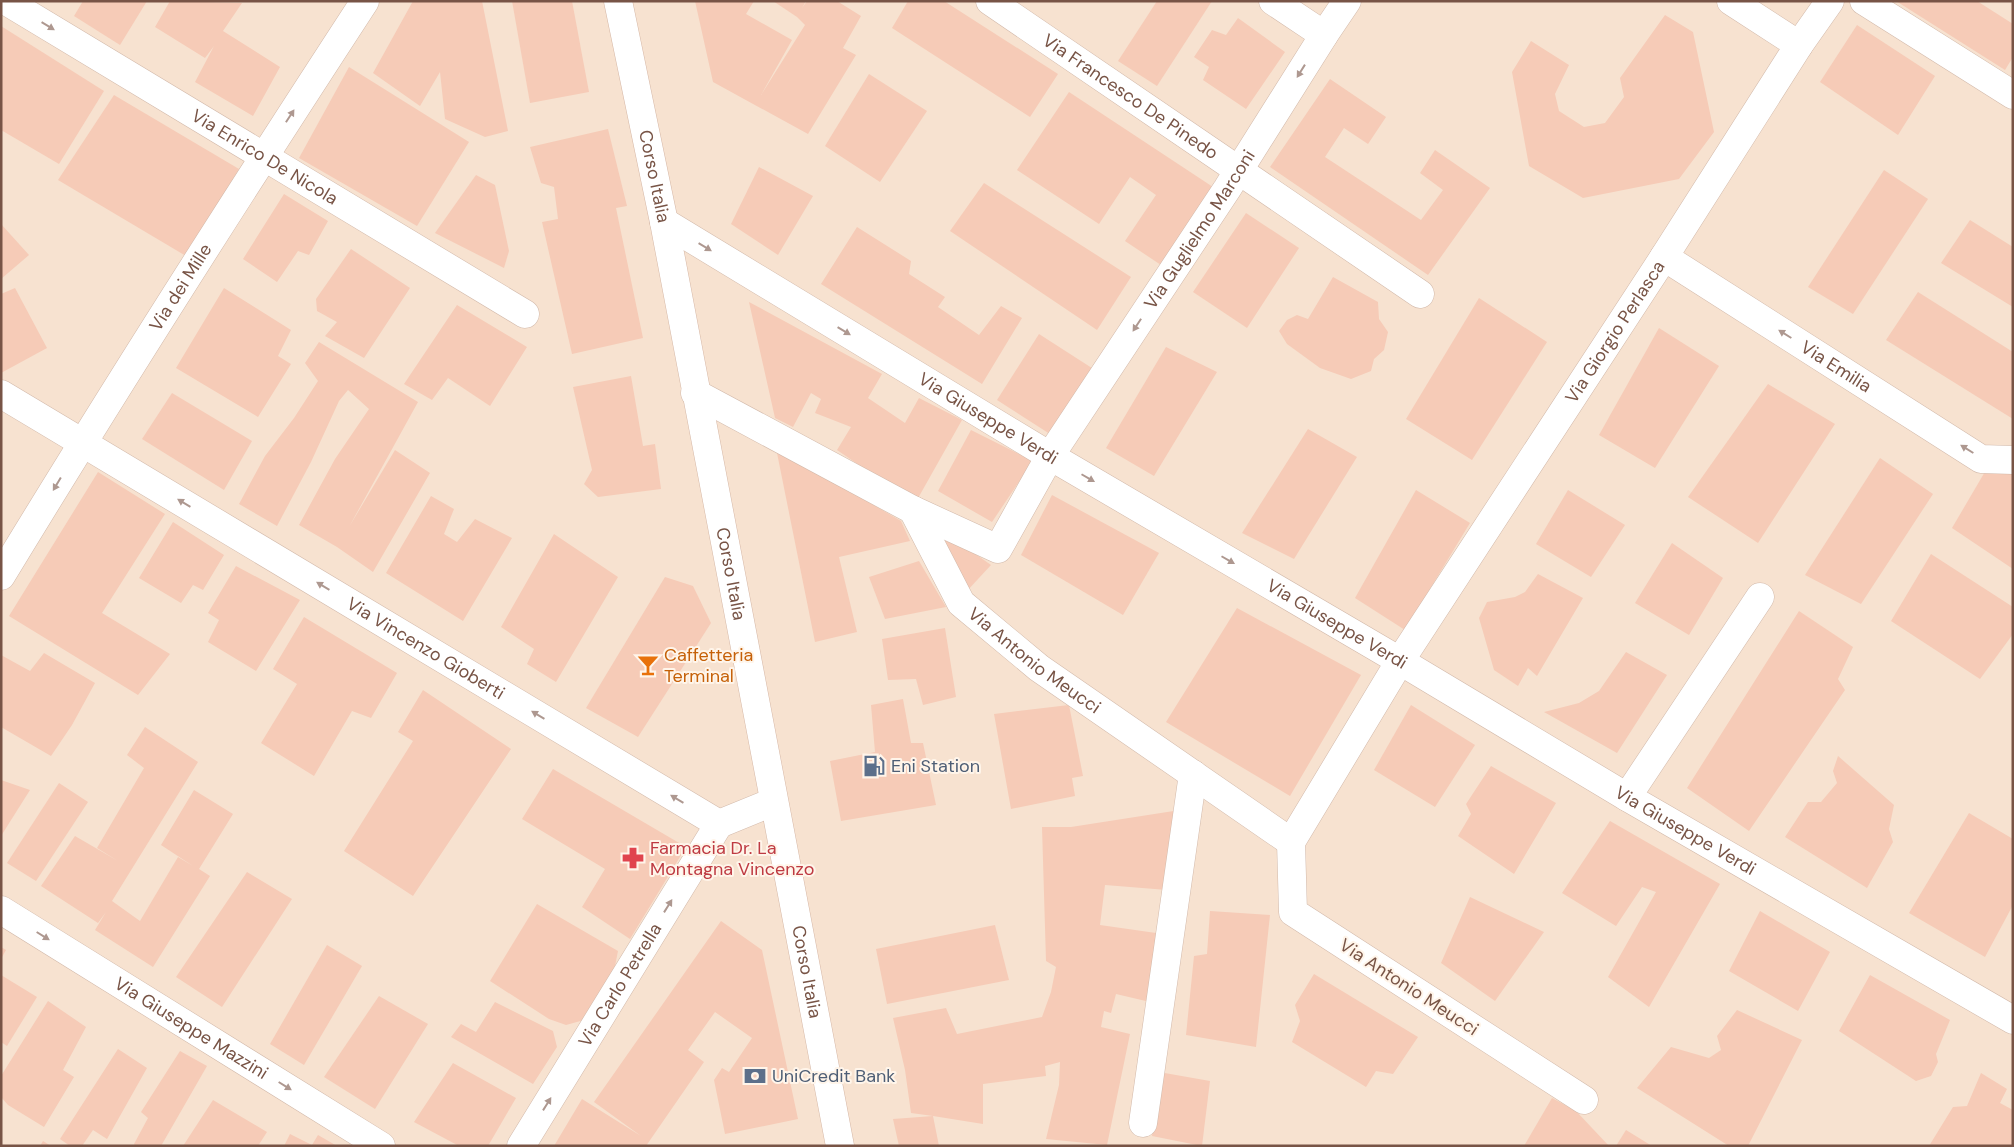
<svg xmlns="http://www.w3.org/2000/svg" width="2014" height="1147" viewBox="0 0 2014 1147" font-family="'DM Sans',sans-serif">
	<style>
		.residential { fill: #f7e2d0 }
		.building { fill: #f6cbb7 }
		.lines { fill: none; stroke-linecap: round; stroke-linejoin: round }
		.minor-casing { stroke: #d2b9aa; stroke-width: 29 }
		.secondary-casing { stroke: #d6b8a7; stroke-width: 29 }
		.minor { stroke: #fff; stroke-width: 28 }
		.secondary { stroke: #fff; stroke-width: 28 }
		.oneway { fill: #ae9890 }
		.labels { text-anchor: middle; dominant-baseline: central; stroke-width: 4; stroke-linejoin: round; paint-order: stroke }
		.street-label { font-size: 18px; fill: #785446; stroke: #fff5ea }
		.food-label { font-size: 18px; fill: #c56008; stroke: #fff5ea; text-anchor: start }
		.service-label { font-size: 18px; fill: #4e5e75; stroke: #fff5ea; text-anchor: start }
		.health-label { font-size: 18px; fill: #be3a42; stroke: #fff5ea; text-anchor: start }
	</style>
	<rect width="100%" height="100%" fill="#fef1e2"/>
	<!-- residential -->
	<rect class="residential" x="1" y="1" width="2012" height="1145"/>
	<!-- building -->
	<g class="building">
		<polygon points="83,1 147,1 120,45 74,16"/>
		<polygon points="170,1 242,3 223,31 280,67 253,116 195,82 214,46 205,58 155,27"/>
		<polygon points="413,1 482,1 508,131 485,137 445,119 440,72 420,106 373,73"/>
		<polygon points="512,1 572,1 589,92 530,103"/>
		<polygon points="695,1 754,1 746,14 792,40 761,95 805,25 797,17 773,1 806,1 802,8 807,1 837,1 861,16 843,48 856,55 808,134 713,82"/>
		<polygon points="908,1 944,1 1058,74 1030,117 892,28"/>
		<polygon points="1157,1 1212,1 1157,86 1118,61"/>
		<polygon points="1896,1 1977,1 2013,24 2013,57 2005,70"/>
		<polygon points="1665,15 1693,32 1714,132 1679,179 1583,198 1529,166 1512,72 1531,41 1569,65 1555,94 1559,111 1584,127 1605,123 1624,97 1620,78"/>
		<polygon points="1238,18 1285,52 1246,109 1203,80 1209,67 1194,57 1212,30 1226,35"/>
		<polygon points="1857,25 1935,76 1898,135 1820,82"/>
		<polygon points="1,26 104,91 59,164 1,130"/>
		<polygon points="349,67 469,142 417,226 299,158"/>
		<polygon points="869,74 927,111 880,182 825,146"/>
		<polygon points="1330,79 1386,117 1368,144 1344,128 1325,157 1421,220 1443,190 1420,173 1435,150 1490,188 1428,275 1270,167"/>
		<polygon points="1069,92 1216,189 1164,267 1125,241 1156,195 1130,177 1099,224 1017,170"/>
		<polygon points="114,95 239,169 186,256 58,180"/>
		<polygon points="608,129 627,206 616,208 643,338 572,354 542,222 558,219 554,187 541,183 530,147"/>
		<polygon points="759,167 813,196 778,255 731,224"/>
		<polygon points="1884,170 1928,199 1853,314 1808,287"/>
		<polygon points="476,175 495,185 509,251 504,268 435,233"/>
		<polygon points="984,183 1131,277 1097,330 950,231"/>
		<polygon points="284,194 328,221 309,255 298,251 277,282 243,259"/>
		<polygon points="1246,213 1299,248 1247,328 1193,292"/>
		<polygon points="1970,220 2013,247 2013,307 1941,263"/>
		<polygon points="1,224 29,255 1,279"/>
		<polygon points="857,227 911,261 909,274 945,297 938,307 979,335 1001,306 1022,318 982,384 821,284"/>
		<polygon points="351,249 410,288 364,358 325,336 337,322 317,311 316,299"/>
		<polygon points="1333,277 1378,302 1379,319 1388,332 1384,350 1374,359 1371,371 1351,379 1320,368 1287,344 1279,331 1287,320 1297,315 1308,319"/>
		<polygon points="15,288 47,348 1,373 1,294"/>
		<polygon points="224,288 291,330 278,356 291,364 258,417 176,368"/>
		<polygon points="1918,292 2013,352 2013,419 1886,340"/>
		<polygon points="1479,298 1547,342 1472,460 1406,419"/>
		<polygon points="749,302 882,374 868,398 905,423 919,398 962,420 917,500 875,476 837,450 851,427 815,413 821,399 811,393 793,427 775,418"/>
		<polygon points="457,305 527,347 490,406 448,378 432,400 404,384"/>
		<polygon points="1659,328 1719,366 1655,468 1599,435"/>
		<polygon points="1039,334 1095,370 1053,436 997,400"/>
		<polygon points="319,342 418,402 349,527 395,450 430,473 373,572 337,547 299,525 335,459 369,409 348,390 339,401 311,462 277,526 239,504 265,456 294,418 318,381 305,363"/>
		<polygon points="1166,347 1217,372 1154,476 1106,448"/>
		<polygon points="631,376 643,446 655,444 661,489 598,497 584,484 592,470 573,387"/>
		<polygon points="1768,384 1835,424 1758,543 1688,497"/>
		<polygon points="172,393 252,441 224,490 142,439"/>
		<polygon points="1308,429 1357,457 1294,559 1242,533"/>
		<polygon points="971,430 1033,461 992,522 938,491"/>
		<polygon points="776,448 901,521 910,541 839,557 857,632 815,642"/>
		<polygon points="1880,458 1933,494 1861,604 1805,575"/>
		<polygon points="1986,470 2013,473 2013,569 1952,528"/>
		<polygon points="98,472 165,514 102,613 170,654 138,695 9,616"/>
		<polygon points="1416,490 1470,523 1405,630 1355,598"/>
		<polygon points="1568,490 1625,525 1591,577 1536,544"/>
		<polygon points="1052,495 1159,553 1123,615 1021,555"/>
		<polygon points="431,496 454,509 444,534 457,542 475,519 512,538 463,621 386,573"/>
		<polygon points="173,522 224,555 203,590 193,585 181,603 139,578"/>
		<polygon points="943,531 991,565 966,592 936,537"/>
		<polygon points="554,534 618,577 556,682 527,664 534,649 501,627"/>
		<polygon points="1672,543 1723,578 1689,635 1635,603"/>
		<polygon points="1931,554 2013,607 2013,634 1980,679 1891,621"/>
		<polygon points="919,561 946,607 885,619 869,577"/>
		<polygon points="236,566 300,600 256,671 208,642 219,620 208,613"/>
		<polygon points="1538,574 1583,598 1537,676 1528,668 1518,686 1494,670 1479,618 1487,602 1515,597 1525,592"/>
		<polygon points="665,577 693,586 711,623 638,737 586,708"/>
		<polygon points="1237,608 1361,675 1290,796 1166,722"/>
		<polygon points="1799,611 1853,647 1838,679 1845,690 1749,831 1687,788"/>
		<polygon points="304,617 397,673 371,718 352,711 314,776 261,743 297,684 273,669"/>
		<polygon points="945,628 956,697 923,705 916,679 888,680 882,639"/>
		<polygon points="1626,652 1667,675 1617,753 1544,712 1579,703 1599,691"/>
		<polygon points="44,653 95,683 72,725 51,756 1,727 1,655 30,671"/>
		<polygon points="423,690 511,749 413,896 344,851 413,741 398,732"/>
		<polygon points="903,699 911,743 923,743 936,805 841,821 830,761 875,752 871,705"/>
		<polygon points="1069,705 1083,776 1072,778 1075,796 1011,809 994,714"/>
		<polygon points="1411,705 1475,745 1435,807 1374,770"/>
		<polygon points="145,727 198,762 112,901 140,921 178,857 193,866 161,845 194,790 233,814 199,869 210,876 153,967 95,930 106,912 98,923 41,886 75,836 118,861 97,848 144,768 127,755"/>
		<polygon points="1838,756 1894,805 1889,829 1893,842 1867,888 1785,837 1808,802 1821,802 1837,783 1833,771"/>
		<polygon points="1491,766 1556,803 1514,874 1458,836 1471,814 1466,804"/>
		<polygon points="553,769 686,847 630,939 582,907 605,869 522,819"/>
		<polygon points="1,780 30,790 1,836"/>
		<polygon points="59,783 88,802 36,881 7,863"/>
		<polygon points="1180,810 1167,890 1105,885 1100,925 1163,934 1150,1002 1116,994 1111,1013 1104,1011 1101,1027 1130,1034 1107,1145 1046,1139 1059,1085 1060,1062 1045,1066 1046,1076 983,1084 983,1124 933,1116 939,1146 899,1146 893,1119 933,1116 911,1113 905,1070 893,1018 946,1008 957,1034 1042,1017 1051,992 1056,967 1046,961 1042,827 1071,827"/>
		<polygon points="1969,813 2013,839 2013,905 1985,957 1909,913"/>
		<polygon points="1610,821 1720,884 1649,1007 1608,977 1656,892 1642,887 1616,926 1562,893"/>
		<polygon points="247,872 292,899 222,1007 176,977"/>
		<polygon points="1470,897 1544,932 1495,1001 1441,963"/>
		<polygon points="537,904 618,951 614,971 584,1020 566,1025 549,1019 490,981"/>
		<polygon points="1210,911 1270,915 1256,1047 1186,1035 1194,956 1207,954"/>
		<polygon points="1760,911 1830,952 1798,1011 1729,971"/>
		<polygon points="721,921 762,950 798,1119 725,1134 714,1080 722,1068 729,1072 752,1038 715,1012 688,1050 704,1062 646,1146 554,1146 582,1099 641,1136 594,1102"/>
		<polygon points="995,925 1009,980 887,1004 876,949"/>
		<polygon points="327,945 362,966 304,1065 270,1044"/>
		<polygon points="1,947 6,950 1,959"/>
		<polygon points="1314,974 1418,1037 1393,1074 1376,1071 1366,1087 1292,1042 1300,1021 1295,1005"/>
		<polygon points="1,975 37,997 7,1046 1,1042"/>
		<polygon points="1870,975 1950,1020 1936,1054 1938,1062 1931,1076 1916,1081 1839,1031"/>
		<polygon points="379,996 428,1024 375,1109 324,1077"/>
		<polygon points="48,1001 86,1027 63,1070 74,1077 44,1127 8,1105 1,1097 1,1076"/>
		<polygon points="495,1002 553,1031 557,1047 533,1084 451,1037 461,1024 476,1032"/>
		<polygon points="1737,1010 1802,1040 1748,1146 1729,1146 1637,1088 1671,1047 1709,1058 1721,1050 1717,1036"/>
		<polygon points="118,1049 147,1068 107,1139 93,1130 82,1146 70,1146 60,1139"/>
		<polygon points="180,1051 207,1066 161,1146 135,1146 134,1144 148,1118 141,1112"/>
		<polygon points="453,1063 516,1098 488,1146 459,1146 414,1122"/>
		<polygon points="1159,1072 1210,1081 1202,1146 1152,1136"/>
		<polygon points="1981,1073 2007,1089 2000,1103 2013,1110 2013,1146 1929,1146 1953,1107 1967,1106"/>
		<polygon points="1552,1098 1576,1111 1609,1146 1524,1146"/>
		<polygon points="213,1100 267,1132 258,1146 183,1146"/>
		<polygon points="1626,1130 1652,1146 1616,1146"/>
		<polygon points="290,1134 312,1145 318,1135 337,1146 284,1146"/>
		<polygon points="43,1141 51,1146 40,1146"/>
	</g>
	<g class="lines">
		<!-- minor casing -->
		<g class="minor-casing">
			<g id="minor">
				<path id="s1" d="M6,1L525,314"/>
				<path id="s2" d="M990,1L1420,294"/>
				<polyline points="1273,1 1324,35"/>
				<polyline points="1731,1 1799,45"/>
				<polyline points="1864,1 2013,95"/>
				<path id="s3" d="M664,222L1050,456L1400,661L1627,797L2013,1020"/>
				<path id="s4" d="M1664,257L1981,459L2013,460"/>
				<path id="s5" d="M695,393L913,510L998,549L1050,456L1227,189L1324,35L1347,1"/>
				<path id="s6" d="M1,394L719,824"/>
				<path id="s7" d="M913,510L961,603L1039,668L1291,842"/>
				<path id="s8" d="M1,576C119,382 241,191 365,1"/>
				<polyline points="1627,797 1760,597"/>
				<polyline points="719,824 773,802"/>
				<path id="s9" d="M1,910L381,1146"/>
				<path id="s10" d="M1584,1100L1293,912L1291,842L1400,661L1664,257L1799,45L1830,1"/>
				<polyline points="1143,1123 1193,774"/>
				<path id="s11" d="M521,1146L719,824"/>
			</g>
		</g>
		<!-- secondary casing -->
		<g class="secondary-casing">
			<g id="secondary">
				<path id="s12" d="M618,1L664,222L840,1146"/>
			</g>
		</g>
		<!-- minor -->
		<use href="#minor" class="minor"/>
		<!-- secondary -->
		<use href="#secondary" class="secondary"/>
	</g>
	<!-- one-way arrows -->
	<defs><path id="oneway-solid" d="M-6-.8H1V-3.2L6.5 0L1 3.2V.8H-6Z" transform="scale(1.25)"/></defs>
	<g class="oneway">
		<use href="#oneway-solid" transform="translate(48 26) rotate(31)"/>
		<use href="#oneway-solid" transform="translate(1301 71) rotate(122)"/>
		<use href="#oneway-solid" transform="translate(290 116) rotate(-57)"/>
		<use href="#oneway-solid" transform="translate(705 247) rotate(31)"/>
		<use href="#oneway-solid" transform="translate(1137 325) rotate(123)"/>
		<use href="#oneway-solid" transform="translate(844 331) rotate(31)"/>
		<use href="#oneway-solid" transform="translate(1785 334) rotate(-148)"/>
		<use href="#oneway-solid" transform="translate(1967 449) rotate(-148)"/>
		<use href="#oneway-solid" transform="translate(1088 478) rotate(30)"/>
		<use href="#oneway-solid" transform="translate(57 484) rotate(121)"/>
		<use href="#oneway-solid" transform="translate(184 503) rotate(-149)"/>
		<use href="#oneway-solid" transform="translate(1228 560) rotate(30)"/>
		<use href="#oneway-solid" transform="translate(323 586) rotate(-149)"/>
		<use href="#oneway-solid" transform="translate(538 715) rotate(-149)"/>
		<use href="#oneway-solid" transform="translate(677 799) rotate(-149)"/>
		<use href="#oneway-solid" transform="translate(668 906) rotate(-58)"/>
		<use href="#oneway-solid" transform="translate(43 936) rotate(32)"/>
		<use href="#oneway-solid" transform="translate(285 1086) rotate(32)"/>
		<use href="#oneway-solid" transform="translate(547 1104) rotate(-58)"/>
	</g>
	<!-- icons -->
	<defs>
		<g id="bar-bare" transform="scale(1.725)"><path d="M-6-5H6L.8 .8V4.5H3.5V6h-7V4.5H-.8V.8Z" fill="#e8710a" stroke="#fff5ea" stroke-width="2.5" paint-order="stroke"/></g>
		<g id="fuel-bare" transform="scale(1.725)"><path d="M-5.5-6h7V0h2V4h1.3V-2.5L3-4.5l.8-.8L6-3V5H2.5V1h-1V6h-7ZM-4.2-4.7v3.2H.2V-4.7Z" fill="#5c6f8a" stroke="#fff5ea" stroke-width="2.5" paint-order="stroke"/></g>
		<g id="pharmacy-bare" transform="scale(1.725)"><path d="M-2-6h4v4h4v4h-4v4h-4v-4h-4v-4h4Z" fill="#e0444e" stroke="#fff5ea" stroke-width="2.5" paint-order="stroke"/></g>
		<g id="bank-bare" transform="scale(1.725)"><path d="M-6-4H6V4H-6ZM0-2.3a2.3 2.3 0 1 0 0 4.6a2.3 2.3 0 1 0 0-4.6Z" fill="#5c6f8a" stroke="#fff5ea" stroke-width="2.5" paint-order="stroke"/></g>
	</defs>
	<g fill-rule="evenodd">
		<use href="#bar-bare" x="648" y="665"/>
		<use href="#fuel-bare" x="874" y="766"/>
		<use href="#pharmacy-bare" x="633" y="858"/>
		<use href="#bank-bare" x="755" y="1076"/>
	</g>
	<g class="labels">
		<!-- street labels -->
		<g class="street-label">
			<text stroke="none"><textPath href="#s2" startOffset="170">Via Francesco De Pinedo</textPath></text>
			<text stroke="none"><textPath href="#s1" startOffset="302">Via Enrico De Nicola</textPath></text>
			<text stroke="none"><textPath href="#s12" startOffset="179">Corso Italia</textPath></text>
			<text stroke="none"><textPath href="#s5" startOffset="719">Via Guglielmo Marconi</textPath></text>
			<text stroke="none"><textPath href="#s8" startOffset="340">Via dei Mille</textPath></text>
			<text stroke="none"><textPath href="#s10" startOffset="1021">Via Giorgio Perlasca</textPath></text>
			<text stroke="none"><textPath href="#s4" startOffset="204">Via Emilia</textPath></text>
			<text stroke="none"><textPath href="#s3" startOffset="379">Via Giuseppe Verdi</textPath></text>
			<text stroke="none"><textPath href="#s12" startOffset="584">Corso Italia</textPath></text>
			<text stroke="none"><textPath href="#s3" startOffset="784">Via Giuseppe Verdi</textPath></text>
			<text stroke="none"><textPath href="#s6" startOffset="495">Via Vincenzo Gioberti</textPath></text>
			<text stroke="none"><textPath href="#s7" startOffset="198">Via Antonio Meucci</textPath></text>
			<text stroke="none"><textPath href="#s3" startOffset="1189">Via Giuseppe Verdi</textPath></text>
			<text stroke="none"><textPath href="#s12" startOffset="989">Corso Italia</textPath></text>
			<text stroke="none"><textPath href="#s11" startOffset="189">Via Carlo Petrella</textPath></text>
			<text transform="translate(1409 987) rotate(33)">Via Antonio Meucci</text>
			<text stroke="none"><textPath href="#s9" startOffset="224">Via Giuseppe Mazzini</textPath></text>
		</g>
		<!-- food labels -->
		<g class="food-label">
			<text x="664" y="655">Caffetteria<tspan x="664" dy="21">Terminal</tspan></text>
		</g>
		<!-- service labels -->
		<g class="service-label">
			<text x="891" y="766">Eni Station</text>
			<text x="772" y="1076">UniCredit Bank</text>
		</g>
		<!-- health labels -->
		<g class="health-label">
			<text x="650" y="848">Farmacia Dr. La<tspan x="650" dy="21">Montagna Vincenzo</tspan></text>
		</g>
	</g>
	<!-- border -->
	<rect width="2014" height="1147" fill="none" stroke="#785446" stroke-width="5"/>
</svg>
